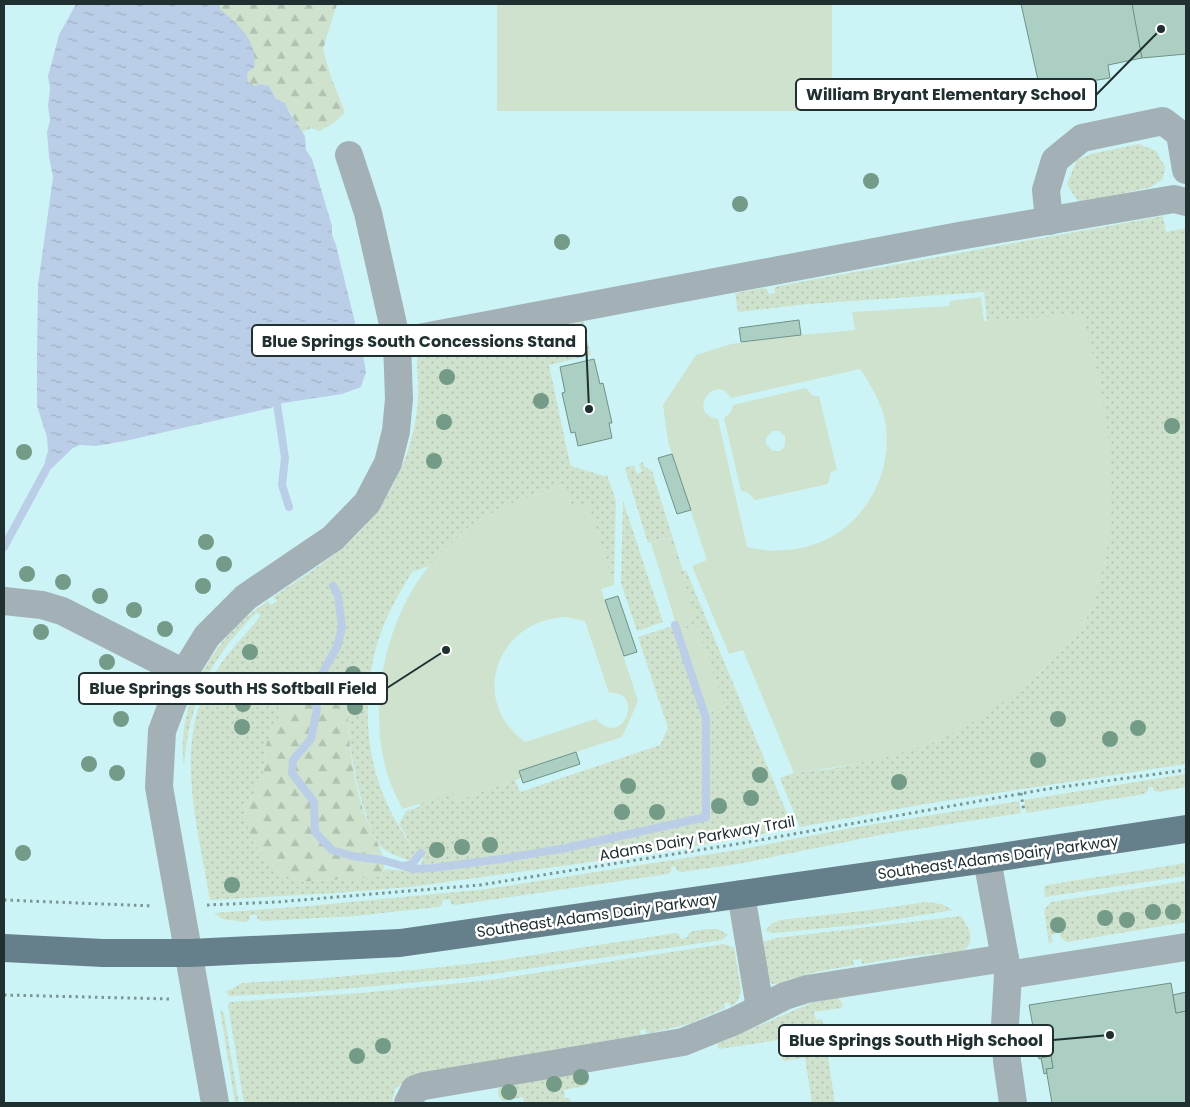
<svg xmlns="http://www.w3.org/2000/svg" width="1190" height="1107" viewBox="0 0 1190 1107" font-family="Poppins,sans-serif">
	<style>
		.grass { fill: url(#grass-dots) }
		.forest { fill: url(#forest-firs) }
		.park { fill: #cee2ce; fill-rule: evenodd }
		.water { fill: url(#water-ripples) }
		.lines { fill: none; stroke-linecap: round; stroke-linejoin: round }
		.stream { stroke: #bbcee7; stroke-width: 8 }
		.building { fill: #accfc3; stroke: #709186 }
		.path { stroke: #799596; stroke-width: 3; stroke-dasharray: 2.5 4; stroke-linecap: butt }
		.minor { stroke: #a3b1b7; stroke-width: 28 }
		.major { stroke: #66808b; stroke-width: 28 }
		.tree { fill: #749a88 }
		.labels { text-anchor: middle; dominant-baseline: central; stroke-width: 5; stroke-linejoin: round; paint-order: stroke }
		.street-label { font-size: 15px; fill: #202f30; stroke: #fff }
		.leader { fill: none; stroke: #202f30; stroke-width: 2 }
		.callout-dot { fill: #202f30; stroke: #fff; stroke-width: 2 }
		.callout { fill: #fff; stroke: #202f30; stroke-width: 2 }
		.callout-label { font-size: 16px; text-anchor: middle; font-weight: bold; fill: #202f30 }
	</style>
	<defs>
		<pattern id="grass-dots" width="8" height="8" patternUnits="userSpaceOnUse" patternTransform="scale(1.25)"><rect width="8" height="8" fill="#cee2ce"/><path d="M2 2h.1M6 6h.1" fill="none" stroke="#b1c2b1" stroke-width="1.8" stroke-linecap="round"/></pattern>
		<pattern id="forest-firs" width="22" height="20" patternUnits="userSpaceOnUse" patternTransform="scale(1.25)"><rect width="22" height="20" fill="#cee2ce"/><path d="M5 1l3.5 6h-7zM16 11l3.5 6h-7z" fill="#b1c2b1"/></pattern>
		<pattern id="water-ripples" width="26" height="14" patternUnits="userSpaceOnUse" patternTransform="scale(1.25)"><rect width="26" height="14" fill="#bbcee7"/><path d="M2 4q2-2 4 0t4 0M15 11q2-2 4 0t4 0" fill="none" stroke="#a0b1c6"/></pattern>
	</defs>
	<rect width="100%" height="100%" fill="#ccf4f6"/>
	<!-- grass -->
	<g class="grass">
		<polygon points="1139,144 1156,151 1165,167 1163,179 1151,187 1081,203 1074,196 1067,184 1077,160 1091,154"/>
		<polygon points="1163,216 1166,232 1186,228 1186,764 925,804 800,827 780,778 794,773 836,768 886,757 934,742 1039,673 1084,623 1090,610 1105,562 1111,489 1106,421 1098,375 1082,315 987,321 984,292 809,304 738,312 735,293 763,288 767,289 769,294 775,293 774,288 778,286"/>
		<path d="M583,321L591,355L549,365L570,464L574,467L604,476L607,475L616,501L614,585L588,504L572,508L564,484L510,504L484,518L465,530L429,566L415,571L413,570C405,584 396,598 389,613C361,672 360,749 389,808C396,823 405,837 414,850L399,824L406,811L419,807L420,803L453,792L457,801L515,780L520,792L660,745L668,728L638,637L673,626L705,719L703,815L532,851L473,860L421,865L424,854L422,851L418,852L411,861C400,857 389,854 380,846C374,839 370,827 367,818C354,779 348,741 347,700L341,702L336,699L330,691L323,676L305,674L295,695L281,713L265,748L263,776L245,810L253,842L280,873L294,878L295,882L378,877L382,875L385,869C433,875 481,865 529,857C589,846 649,834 708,820V720L707,712L724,706L697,625L679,631L677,627L695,621L669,537L648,543L625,468L634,465L637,474L642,472L639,464L643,462L644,466L652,471L683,571L686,570L793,828L721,842L584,863L410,887L336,893L210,900C198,825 171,742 215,673C228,651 245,636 260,616L257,612C209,660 190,699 184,766C183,757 182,748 183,739C187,682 221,632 268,601L271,605L277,601L273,597C298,580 325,563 348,543C388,508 415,452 418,399C419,386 417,373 417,361L419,355L430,349L549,328H553V333L560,331V326Z"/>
		<polygon points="623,501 663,622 637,631 621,583"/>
		<polygon points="1186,774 1186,787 1159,792 1154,791 1153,787 1148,787 1148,791 1145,794 1026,813 1024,800"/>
		<polygon points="1019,801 1021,813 885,834 738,864 682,872 677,871 675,866 671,867 671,872 668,874 456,905 451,904 450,899 442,900 442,905 438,907 355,916 263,921 257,919 257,915 250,915 250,920 246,922 222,919 214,913 309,906 487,889 743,849 851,828"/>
		<polygon points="1186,863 1186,876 1045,897 1044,887 1047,885"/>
		<polygon points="1186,881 1186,922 1067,942 1061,938 1059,933 1051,935 1053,941 1049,944 1044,910 1051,902"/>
		<polygon points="926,902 941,904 953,910 874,923 775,933 765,931 771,924 780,920 863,911"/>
		<path d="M961,916C969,927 977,943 962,951L904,957L862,964L861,959L853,960L854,965L811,973L777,984H772L768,978L763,942L776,938Z"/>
		<polygon points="707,929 718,929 728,935 722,940 472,977 311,992 229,996 226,992 242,983 315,979 433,968 495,961 676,933 679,934 681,939 688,937 688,934 693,931"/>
		<path d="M723,944L734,947L741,989C740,997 738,1003 731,1006L728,1002L724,1004L725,1008L689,1024L647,1034L645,1029L640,1030L641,1035L409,1078L395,1089L392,1103H244L228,1005L230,1002L361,993L490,980Z"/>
		<polygon points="838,997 843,1005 841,1008 814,1012 816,1020 822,1019 835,1103 812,1103 805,1058 784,1061 782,1059 778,1040 719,1049 717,1044 811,1003"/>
		<polygon points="220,1009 224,1014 239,1103 235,1103"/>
		<path d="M585,1072L588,1076V1083L585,1086L564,1090L565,1098H569L572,1103H524L523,1097L503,1101C498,1097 496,1092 500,1087Z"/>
	</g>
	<!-- forest -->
	<g class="forest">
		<polygon points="220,4 337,4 323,49 331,77 345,112 334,123 319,131 311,128 301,132 285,103 276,99 269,86 261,84 254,86 248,83 247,73 220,9"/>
		<path d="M315,669C325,679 328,696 341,702L347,700C348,742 353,788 370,828C376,842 389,859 382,875L378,877L295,882L294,878L280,873L253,842L248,828L245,810L263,776L265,748L271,732L281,713L295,695L305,674Z"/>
	</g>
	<!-- park -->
	<g class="park">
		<rect x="497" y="4" width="335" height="107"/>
		<path d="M981,297L984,321L1082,315C1110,406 1127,518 1091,609C1083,628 1067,643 1054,657C1014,700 962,735 905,752C869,763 831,768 794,773L743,650L729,654L692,566L707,560L668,442L663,405L696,355L731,344L801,335L855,330L852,312L949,306L950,301ZM860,369C871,385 881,402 885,421C895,473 863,530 812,545C790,552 769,552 747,547L718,419C686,415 714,371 731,398Z"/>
		<path d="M806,388L813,396H819L837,470L831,472L828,484L755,500L747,492L741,491L724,418L731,412L733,405ZM773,431H779L785,436V446L780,451H773L766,444V438Z"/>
		<path d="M565,484L572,508L588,503L614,585L601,589L638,701L622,737L519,771L521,778L457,801L453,793L403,809C364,745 376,649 414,587C426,567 448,545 465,531C493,507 531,496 565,484ZM566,617L585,621L609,693C645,689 624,750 596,719L525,742C468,701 496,620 566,617Z"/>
		<polygon points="669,537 696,621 677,627 651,543"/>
		<polygon points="697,625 724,706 707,712 679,631"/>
	</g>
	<!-- water -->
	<path class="water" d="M76,4H220V9C239,25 258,41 254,67L247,73L248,82L254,86L261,84L269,86L276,99L285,103L291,115L305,136L306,150L312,159L332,226V235L336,245L363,355L366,372L361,387L342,394L277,404L271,408L249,413L125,441L96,446L80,445L73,448L52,468L45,461L48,451L47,437L37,406V357L38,285L53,177L49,157L47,132L50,121L48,106L50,89L48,76L59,35Z"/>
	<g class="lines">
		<!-- stream -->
		<g class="stream">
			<polyline points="277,404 285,458 282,485 289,507"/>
			<polyline points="4,547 49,464"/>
			<polyline points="333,586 338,595 342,627 337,647 316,684 315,701 317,709 311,739 293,760 292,773 314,802 315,832 332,850 352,856 382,860 413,869 433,868 501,859 566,848 706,817 706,718 675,625"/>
			<polyline points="404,866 412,864 421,853"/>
		</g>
	</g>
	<!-- building -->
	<g class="building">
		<polygon points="1021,4 1133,4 1142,58 1108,65 1110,78 1040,89"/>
		<polygon points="1132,4 1186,4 1186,54 1142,58"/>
		<polygon points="799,320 801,335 741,342 739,328"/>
		<polygon points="594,359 600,384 603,383 612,423 609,423 612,438 578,446 575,432 571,433 562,393 565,392 560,367"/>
		<polygon points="672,454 691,510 677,514 658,458"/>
		<polygon points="618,596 637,652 624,656 605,600"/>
		<polygon points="576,752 580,764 523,783 519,771"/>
		<polygon points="1171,983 1176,1013 1186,1011 1186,1103 1052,1103 1046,1069 1053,1068 1051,1056 1039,1059 1029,1005"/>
		<polygon points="1186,992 1186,1011 1176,1013 1173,995"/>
		<polygon points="1051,1056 1053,1068 1046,1069 1047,1073 1044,1074 1041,1058"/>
	</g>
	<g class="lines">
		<!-- path -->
		<g class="path">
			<polyline points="1021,793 1024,812"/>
			<polyline points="4,900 153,906"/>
			<polyline points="207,905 277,902 480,885 743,843 1047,789 1186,770"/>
			<polyline points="4,995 171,999"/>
		</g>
		<!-- minor -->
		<g class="minor">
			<polyline points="349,155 368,213 397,342 959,236 1174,199 1186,202"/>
			<polyline points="1049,221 1046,190 1055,160 1082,138 1163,121 1180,134 1186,170"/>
			<polyline points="4,601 42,605 62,611 184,673"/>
			<polyline points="987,859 1008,975 1005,1025 1007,1061 1013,1103"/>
			<polyline points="741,894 760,1008"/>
			<polyline points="1008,975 1186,947"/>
			<polyline points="215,1103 159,787 162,731 184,673 207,636 246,597 333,538 367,503 388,463 396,431 399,399 397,342"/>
			<polyline points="408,1103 415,1089 424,1086 683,1042 735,1021 785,996 807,989 1005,958"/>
		</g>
		<!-- major -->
		<polyline class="major" points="4,948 103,953 190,953 400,943 987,859 1186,829"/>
	</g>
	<!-- trees -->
	<g class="tree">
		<circle cx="871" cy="181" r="8"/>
		<circle cx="740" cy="204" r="8"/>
		<circle cx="562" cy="242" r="8"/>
		<circle cx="447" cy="377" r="8"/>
		<circle cx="541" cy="401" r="8"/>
		<circle cx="444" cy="422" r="8"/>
		<circle cx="1172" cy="426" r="8"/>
		<circle cx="24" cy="452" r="8"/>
		<circle cx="434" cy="461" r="8"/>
		<circle cx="206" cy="542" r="8"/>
		<circle cx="224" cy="564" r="8"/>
		<circle cx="27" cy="574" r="8"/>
		<circle cx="63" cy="582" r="8"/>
		<circle cx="203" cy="586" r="8"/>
		<circle cx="100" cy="596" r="8"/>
		<circle cx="134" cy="610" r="8"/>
		<circle cx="165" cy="629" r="8"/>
		<circle cx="41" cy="632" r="8"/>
		<circle cx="250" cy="652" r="8"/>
		<circle cx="107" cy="662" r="8"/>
		<circle cx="353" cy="674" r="8"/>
		<circle cx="243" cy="704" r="8"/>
		<circle cx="355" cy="707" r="8"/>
		<circle cx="121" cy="719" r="8"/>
		<circle cx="1058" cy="719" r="8"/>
		<circle cx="242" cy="727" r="8"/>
		<circle cx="1138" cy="728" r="8"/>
		<circle cx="1110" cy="739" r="8"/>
		<circle cx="1038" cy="760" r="8"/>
		<circle cx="89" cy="764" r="8"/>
		<circle cx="117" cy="773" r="8"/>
		<circle cx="760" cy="775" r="8"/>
		<circle cx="899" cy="782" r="8"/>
		<circle cx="628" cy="786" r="8"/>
		<circle cx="751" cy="798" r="8"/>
		<circle cx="719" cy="806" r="8"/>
		<circle cx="622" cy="812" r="8"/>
		<circle cx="657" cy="812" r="8"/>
		<circle cx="490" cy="845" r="8"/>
		<circle cx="462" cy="847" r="8"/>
		<circle cx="437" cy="850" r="8"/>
		<circle cx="23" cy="853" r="8"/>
		<circle cx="232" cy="885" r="8"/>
		<circle cx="1153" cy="912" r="8"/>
		<circle cx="1173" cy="912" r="8"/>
		<circle cx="1105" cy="918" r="8"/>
		<circle cx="1127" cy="920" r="8"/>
		<circle cx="1058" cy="925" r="8"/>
		<circle cx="383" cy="1046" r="8"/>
		<circle cx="357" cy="1056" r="8"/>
		<circle cx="581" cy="1077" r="8"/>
		<circle cx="554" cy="1084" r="8"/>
		<circle cx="509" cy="1092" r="8"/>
	</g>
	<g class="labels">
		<!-- street labels -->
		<g class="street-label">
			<text transform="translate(697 838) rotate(-10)">Adams Dairy Parkway Trail</text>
			<text transform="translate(998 857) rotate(-8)">Southeast Adams Dairy Parkway</text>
			<text transform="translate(597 915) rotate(-8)">Southeast Adams Dairy Parkway</text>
		</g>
	</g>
	<!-- callouts -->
	<path class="leader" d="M1161 29L1096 95M589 409L586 341M446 650L387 688M1110 1035L1053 1040"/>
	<g class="callout-dot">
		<circle cx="1161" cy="29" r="5"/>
		<circle cx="589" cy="409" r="5"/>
		<circle cx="446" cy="650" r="5"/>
		<circle cx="1110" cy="1035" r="5"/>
	</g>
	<g class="callout">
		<rect x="796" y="79" width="300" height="31" rx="5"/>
		<rect x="252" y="325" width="334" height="31" rx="5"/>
		<rect x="79" y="673" width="308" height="31" rx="5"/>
		<rect x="779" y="1025" width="274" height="31" rx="5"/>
	</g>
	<g class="callout-label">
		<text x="946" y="100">William Bryant Elementary School</text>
		<text x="419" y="347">Blue Springs South Concessions Stand</text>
		<text x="233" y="694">Blue Springs South HS Softball Field</text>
		<text x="916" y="1046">Blue Springs South High School</text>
	</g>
	<!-- border -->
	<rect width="1190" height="1107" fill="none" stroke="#202f30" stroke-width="10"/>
</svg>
